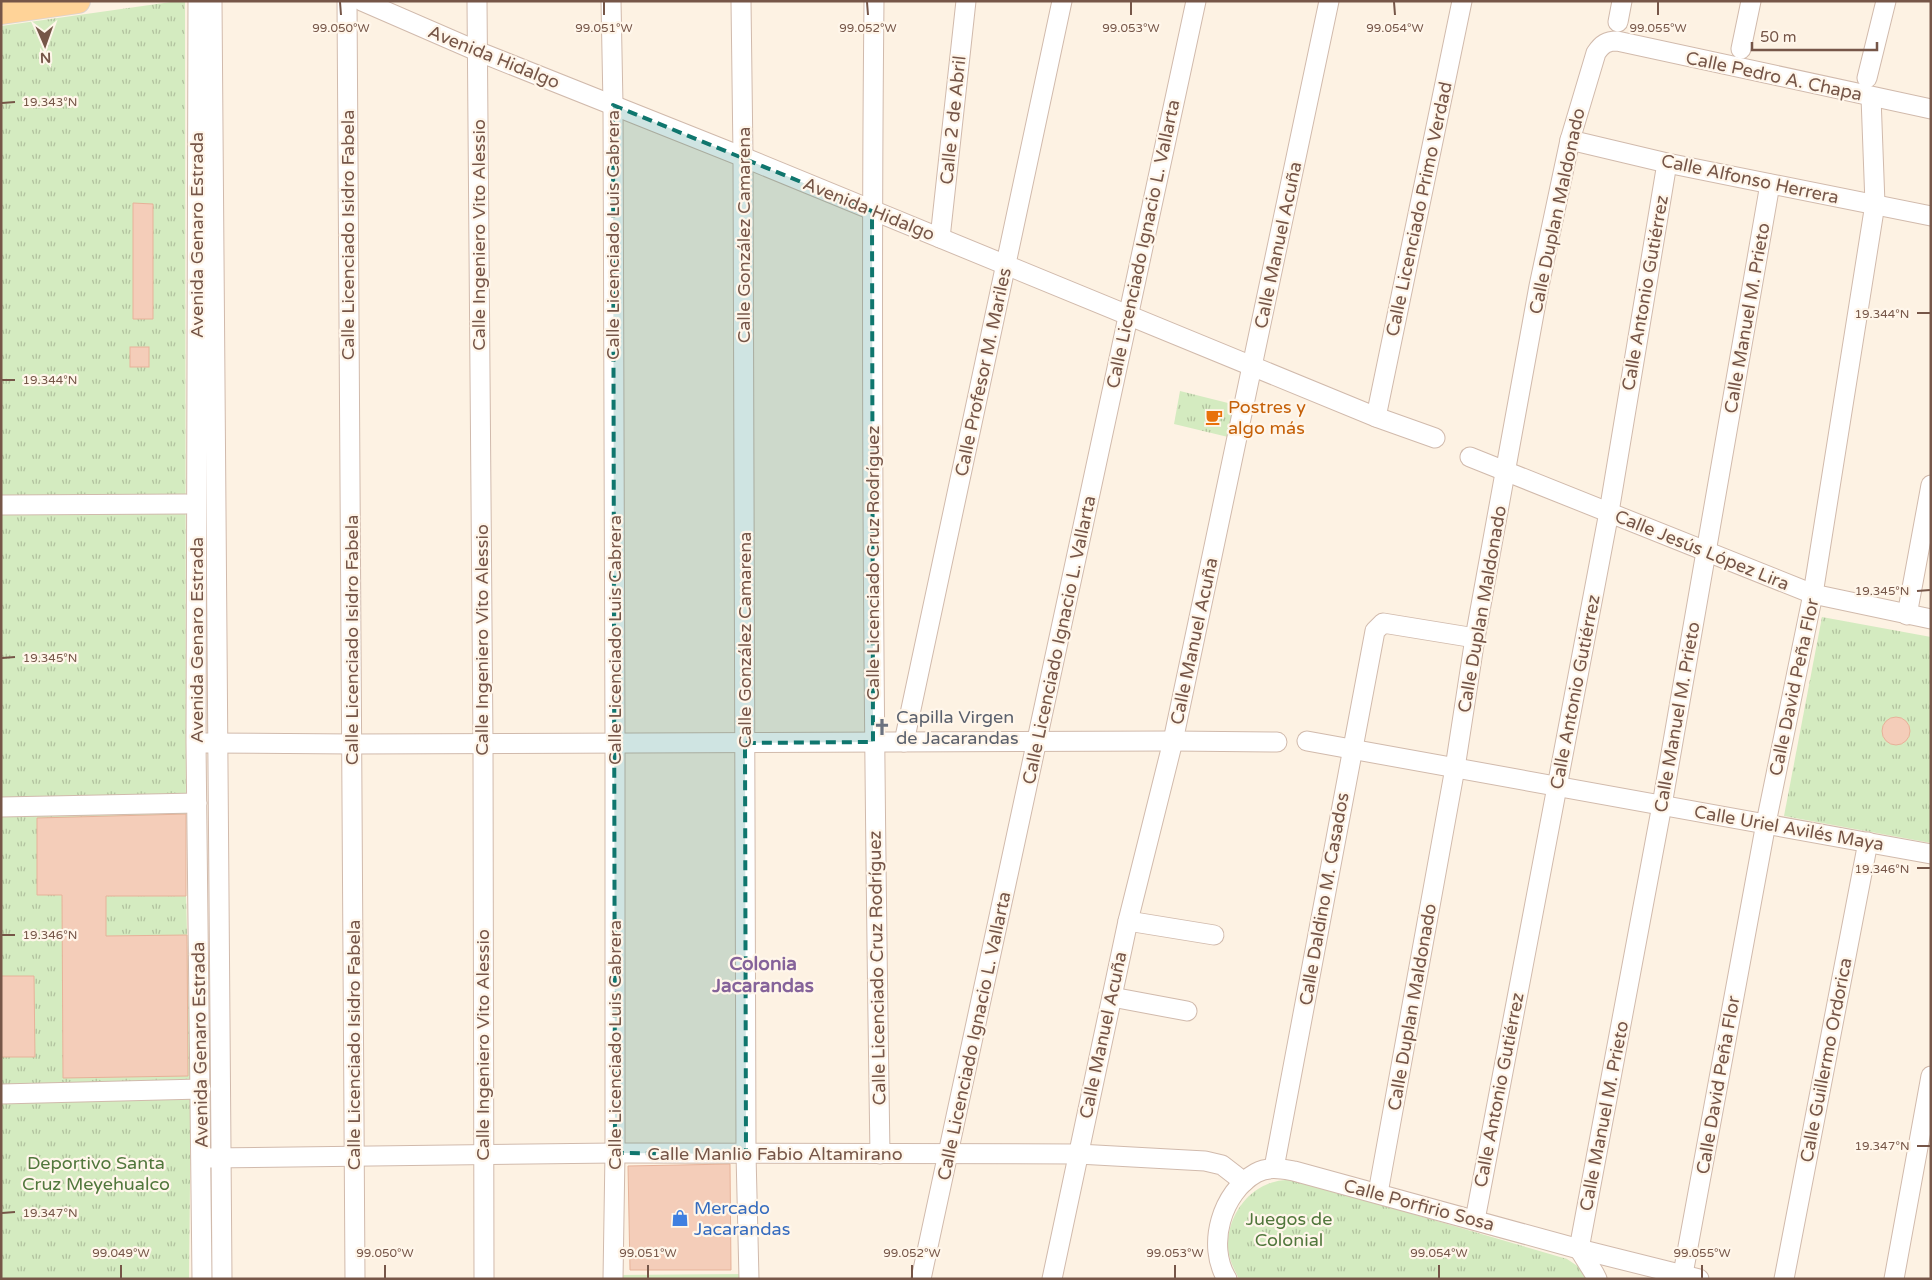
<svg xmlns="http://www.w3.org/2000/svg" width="1932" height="1280" viewBox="0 0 1932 1280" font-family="'Varela Round',sans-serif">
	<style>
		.park { fill: url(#park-tufts) }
		.building { fill: #f4cdb9; stroke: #e7b299 }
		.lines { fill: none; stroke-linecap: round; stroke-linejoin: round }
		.minor-casing { stroke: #d1baac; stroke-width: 21 }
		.major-casing { stroke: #dbd3cf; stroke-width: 26 }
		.minor { stroke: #fff; stroke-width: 19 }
		.major { stroke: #ffd398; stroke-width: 24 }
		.marked { fill: #0f766e; fill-opacity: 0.2; stroke: #0f766e; stroke-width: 4; stroke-dasharray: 10 6; stroke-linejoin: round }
		.ticks { fill: none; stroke: #765648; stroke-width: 2 }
		.labels { text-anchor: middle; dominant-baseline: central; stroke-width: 4.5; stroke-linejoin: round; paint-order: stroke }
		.street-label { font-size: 18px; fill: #765648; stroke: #fff6ea }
		.food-label { font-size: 18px; fill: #c56008; stroke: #fff6ea; text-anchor: start }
		.worship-label { font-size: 18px; fill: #5b616d; stroke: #fff6ea; text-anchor: start }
		.park-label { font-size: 18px; fill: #51773c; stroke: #fff6ea }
		.shop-label { font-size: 18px; fill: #366cbe; stroke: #fff6ea; text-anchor: start }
		.neighbourhood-label { font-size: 19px; font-weight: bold; fill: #85639a; stroke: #fff6ea }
		.ticks-label { font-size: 12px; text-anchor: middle; fill: #765648; stroke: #fff6ea; stroke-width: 4.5; stroke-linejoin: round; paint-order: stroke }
	</style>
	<defs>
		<pattern id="park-tufts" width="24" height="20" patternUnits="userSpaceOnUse" patternTransform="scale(1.25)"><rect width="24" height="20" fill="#d4ebc0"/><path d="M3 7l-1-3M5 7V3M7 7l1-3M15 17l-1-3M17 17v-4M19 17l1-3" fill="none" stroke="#b1c19e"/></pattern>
	</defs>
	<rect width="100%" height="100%" fill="#fdf2e3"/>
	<!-- park -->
	<g class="park">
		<polygon points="178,1 185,1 186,895 191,1090 189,1279 1,1279 1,26"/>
		<polygon points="1180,391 1236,405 1228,437 1174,424"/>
		<polygon points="1822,617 1931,637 1931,843 1784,816"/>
		<path d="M1293,1179L1567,1259L1582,1269L1589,1279H1239C1233,1267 1227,1255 1228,1242C1229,1216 1247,1189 1274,1182C1280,1180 1287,1180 1293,1179Z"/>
		<polygon points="746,1274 746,1279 618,1279 618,1275"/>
	</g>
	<!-- building -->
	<g class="building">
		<polygon points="133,203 153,204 153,319 133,319"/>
		<rect x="130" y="347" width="19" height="20"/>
		<circle cx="1896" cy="731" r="14"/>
		<polygon points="186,814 186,896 106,896 106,936 187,935 188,1076 63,1078 62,895 37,895 37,818"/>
		<polygon points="1,976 34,976 35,1057 1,1057"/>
		<polygon points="730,1164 731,1270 630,1270 628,1166"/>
	</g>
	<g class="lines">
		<!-- minor casing -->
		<g class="minor-casing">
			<g id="minor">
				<polyline points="198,1 196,743 202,1279"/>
				<polyline points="212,1 222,1279"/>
				<polyline points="347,1 355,1279"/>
				<polyline points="362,1 477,51 743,157 1376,417 1435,438"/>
				<polyline points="477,1 483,744 484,1279"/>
				<polyline points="611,1 613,105 615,743 615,1153 613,1279"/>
				<polyline points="741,1 743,157 746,1154 749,1279"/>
				<path d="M874,1C870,386 874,770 880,1154"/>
				<polyline points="1618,22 1622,1"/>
				<polyline points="1741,49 1751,1"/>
				<polyline points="1867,78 1886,1"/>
				<polyline points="1570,140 1667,163 1931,216"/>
				<polyline points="940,238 966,1"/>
				<polyline points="1376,417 1462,1"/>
				<polyline points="1470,457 1813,594 1931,619"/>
				<polyline points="1,505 186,504"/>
				<polyline points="1907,615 1931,485"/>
				<polyline points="1307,741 1931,854"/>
				<polyline points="904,742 1062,1"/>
				<polyline points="205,743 353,744 1173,741 1277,742"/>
				<polyline points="1,807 197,803"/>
				<polyline points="1128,921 1214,935"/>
				<polyline points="1112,997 1187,1011"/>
				<polyline points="1,1094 201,1089"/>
				<polyline points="208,1158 615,1153 1078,1154 1205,1161 1222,1165 1244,1182"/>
				<polyline points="1274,1168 1375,631 1383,623 1475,638"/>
				<path d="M1378,1193L1455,768L1475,638L1539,286L1570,140L1596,53C1602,44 1607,41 1617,41L1931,109"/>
				<polyline points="1475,1220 1609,512 1667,163"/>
				<polyline points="921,1279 1196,1"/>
				<polyline points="1052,1279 1128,921 1173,741 1329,1"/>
				<path d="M1227,1279C1206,1245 1222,1192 1256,1173C1268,1166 1282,1169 1294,1171L1579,1249L1699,1279"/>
				<polyline points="1597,1279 1594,1273 1579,1249 1662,805 1770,184"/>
				<polyline points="1680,1279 1683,1274 1766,823 1813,594 1875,204 1871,97"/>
				<polyline points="1784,1279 1868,842"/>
				<polyline points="1894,1279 1931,1076"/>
			</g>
		</g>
		<!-- major casing -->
		<g class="major-casing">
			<polyline id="major" points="1,12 78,1"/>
		</g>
		<!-- minor -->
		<use href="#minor" class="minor"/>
		<!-- major -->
		<use href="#major" class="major"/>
	</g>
	<!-- marked area -->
	<path class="marked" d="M613,105L872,211L873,742L745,743L746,1154L615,1153Z"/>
	<!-- ticks -->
	<path class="ticks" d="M340,2L341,15M604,2V15M867,2L868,15M1131,2V15M1394,2L1395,15M1658,2V15M2,103L15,102M1917,313H1930M2,380H15M1917,591L1930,590M2,658L15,657M1917,868H1930M2,935H15M1917,1146H1930M2,1213L15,1212M121,1265V1278M385,1265V1278M648,1265V1278M912,1265V1278M1175,1265V1278M1439,1265V1278M1702,1265V1278"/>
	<!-- icons -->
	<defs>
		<g id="cafe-bare" transform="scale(1.35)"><path d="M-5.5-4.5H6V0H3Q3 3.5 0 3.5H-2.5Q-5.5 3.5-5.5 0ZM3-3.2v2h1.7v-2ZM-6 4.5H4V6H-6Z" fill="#e8710a" stroke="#fff6ea" stroke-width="2.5" paint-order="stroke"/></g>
		<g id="church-bare" transform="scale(1.35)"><path d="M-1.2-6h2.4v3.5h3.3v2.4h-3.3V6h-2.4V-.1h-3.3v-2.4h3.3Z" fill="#6b7280" stroke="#fff6ea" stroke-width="2.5" paint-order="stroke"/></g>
		<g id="shop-bare" transform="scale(1.35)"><path d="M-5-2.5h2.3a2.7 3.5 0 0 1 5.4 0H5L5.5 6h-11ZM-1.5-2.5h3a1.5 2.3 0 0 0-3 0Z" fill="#3f7fe0" stroke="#fff6ea" stroke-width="2.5" paint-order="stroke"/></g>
	</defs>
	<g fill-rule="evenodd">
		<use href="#cafe-bare" x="1214" y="417"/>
		<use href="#church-bare" x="882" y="727"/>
		<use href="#shop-bare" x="680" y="1218"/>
	</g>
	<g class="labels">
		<!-- street labels -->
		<g class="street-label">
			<text transform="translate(494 57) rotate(22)">Avenida Hidalgo</text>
			<text transform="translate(1774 76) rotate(12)">Calle Pedro A. Chapa</text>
			<text transform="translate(953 120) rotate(-84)">Calle 2 de Abril</text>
			<text transform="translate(1750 179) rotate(12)">Calle Alfonso Herrera</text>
			<text transform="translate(869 209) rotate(22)">Avenida Hidalgo</text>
			<text transform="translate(1419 209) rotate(-78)">Calle Licenciado Primo Verdad</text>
			<text transform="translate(1557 211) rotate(-78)">Calle Duplan Maldonado</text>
			<text transform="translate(197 235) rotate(-90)">Avenida Genaro Estrada</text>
			<text transform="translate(348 235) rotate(-90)">Calle Licenciado Isidro Fabela</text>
			<text transform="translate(479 235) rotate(-90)">Calle Ingeniero Vito Alessio</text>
			<text transform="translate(613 235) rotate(-90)">Calle Licenciado Luis Cabrera</text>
			<text transform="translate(744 235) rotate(-90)">Calle González Camarena</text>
			<text transform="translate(1143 244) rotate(-78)">Calle Licenciado Ignacio L. Vallarta</text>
			<text transform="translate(1278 245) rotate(-78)">Calle Manuel Acuña</text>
			<text transform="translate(1645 293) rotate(-80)">Calle Antonio Gutiérrez</text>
			<text transform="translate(1747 318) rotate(-80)">Calle Manuel M. Prieto</text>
			<text transform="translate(983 372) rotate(-78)">Calle Profesor M. Mariles</text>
			<text transform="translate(1702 550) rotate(22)">Calle Jesús López Lira</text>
			<text transform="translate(873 563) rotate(-90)">Calle Licenciado Cruz Rodríguez</text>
			<text transform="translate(1482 609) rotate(-80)">Calle Duplan Maldonado</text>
			<text transform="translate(197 640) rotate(-90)">Avenida Genaro Estrada</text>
			<text transform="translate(352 640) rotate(-90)">Calle Licenciado Isidro Fabela</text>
			<text transform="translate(482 640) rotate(-90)">Calle Ingeniero Vito Alessio</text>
			<text transform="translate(615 640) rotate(-90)">Calle Licenciado Luis Cabrera</text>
			<text transform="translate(745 640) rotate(-90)">Calle González Camarena</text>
			<text transform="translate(1059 640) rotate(-78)">Calle Licenciado Ignacio L. Vallarta</text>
			<text transform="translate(1194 641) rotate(-78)">Calle Manuel Acuña</text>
			<text transform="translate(1794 687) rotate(-78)">Calle David Peña Flor</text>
			<text transform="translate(1575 692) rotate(-79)">Calle Antonio Gutiérrez</text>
			<text transform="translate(1677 717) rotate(-80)">Calle Manuel M. Prieto</text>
			<text transform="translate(1789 828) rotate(10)">Calle Uriel Avilés Maya</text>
			<text transform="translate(1324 899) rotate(-80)">Calle Daldino M. Casados</text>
			<text transform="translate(877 968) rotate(-91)">Calle Licenciado Cruz Rodríguez</text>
			<text transform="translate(1412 1007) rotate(-80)">Calle Duplan Maldonado</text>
			<text transform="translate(1103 1035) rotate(-78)">Calle Manuel Acuña</text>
			<text transform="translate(974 1036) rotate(-78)">Calle Licenciado Ignacio L. Vallarta</text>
			<text transform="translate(200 1045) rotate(-91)">Avenida Genaro Estrada</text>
			<text transform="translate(354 1045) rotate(-90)">Calle Licenciado Isidro Fabela</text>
			<text transform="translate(483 1045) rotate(-90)">Calle Ingeniero Vito Alessio</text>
			<text transform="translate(615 1045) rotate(-90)">Calle Licenciado Luis Cabrera</text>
			<text transform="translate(1826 1060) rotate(-79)">Calle Guillermo Ordorica</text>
			<text transform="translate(1718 1085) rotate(-80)">Calle David Peña Flor</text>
			<text transform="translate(1499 1090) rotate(-79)">Calle Antonio Gutiérrez</text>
			<text transform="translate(1604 1116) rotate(-79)">Calle Manuel M. Prieto</text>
			<text x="775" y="1154">Calle Manlio Fabio Altamirano</text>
			<text transform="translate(1419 1205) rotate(15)">Calle Porfirio Sosa</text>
		</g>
		<!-- food labels -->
		<g class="food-label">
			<text x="1228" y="407">Postres y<tspan x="1228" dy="21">algo más</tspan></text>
		</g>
		<!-- worship labels -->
		<g class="worship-label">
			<text x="896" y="717">Capilla Virgen<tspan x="896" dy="21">de Jacarandas</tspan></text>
		</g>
		<!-- park labels -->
		<g class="park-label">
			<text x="96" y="1163">Deportivo Santa<tspan x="96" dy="21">Cruz Meyehualco</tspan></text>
			<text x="1289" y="1219">Juegos de<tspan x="1289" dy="21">Colonial</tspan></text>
		</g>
		<!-- shop labels -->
		<g class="shop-label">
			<text x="694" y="1208">Mercado<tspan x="694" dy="21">Jacarandas</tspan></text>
		</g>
		<!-- neighbourhood labels -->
		<g class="neighbourhood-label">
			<text x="763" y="964">Colonia<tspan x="763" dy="22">Jacarandas</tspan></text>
		</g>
	</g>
	<g class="ticks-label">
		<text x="341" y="32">99.050°W</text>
		<text x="604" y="32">99.051°W</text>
		<text x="868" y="32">99.052°W</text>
		<text x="1131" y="32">99.053°W</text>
		<text x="1395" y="32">99.054°W</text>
		<text x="1658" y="32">99.055°W</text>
		<text x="50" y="106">19.343°N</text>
		<text x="1882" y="318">19.344°N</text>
		<text x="50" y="384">19.344°N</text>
		<text x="1882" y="595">19.345°N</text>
		<text x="50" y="662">19.345°N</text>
		<text x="1882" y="873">19.346°N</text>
		<text x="50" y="939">19.346°N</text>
		<text x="1882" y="1150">19.347°N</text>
		<text x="50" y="1217">19.347°N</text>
		<text x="121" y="1257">99.049°W</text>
		<text x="385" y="1257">99.050°W</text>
		<text x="648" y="1257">99.051°W</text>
		<text x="912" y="1257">99.052°W</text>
		<text x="1175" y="1257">99.053°W</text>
		<text x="1439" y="1257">99.054°W</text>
		<text x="1702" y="1257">99.055°W</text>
	</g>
	<!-- border -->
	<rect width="1932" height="1280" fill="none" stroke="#765648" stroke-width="5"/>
	<!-- north arrow -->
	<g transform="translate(45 45) rotate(178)" stroke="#fff6ea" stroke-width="4" paint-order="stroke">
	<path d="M0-4L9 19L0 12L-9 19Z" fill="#765648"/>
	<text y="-8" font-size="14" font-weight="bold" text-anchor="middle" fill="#765648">N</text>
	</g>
	<!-- scale -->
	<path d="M1752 42v8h125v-8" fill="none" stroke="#765648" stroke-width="2.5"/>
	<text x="1760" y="42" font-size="15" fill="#765648" stroke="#fff6ea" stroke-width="4" paint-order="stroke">50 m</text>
</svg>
